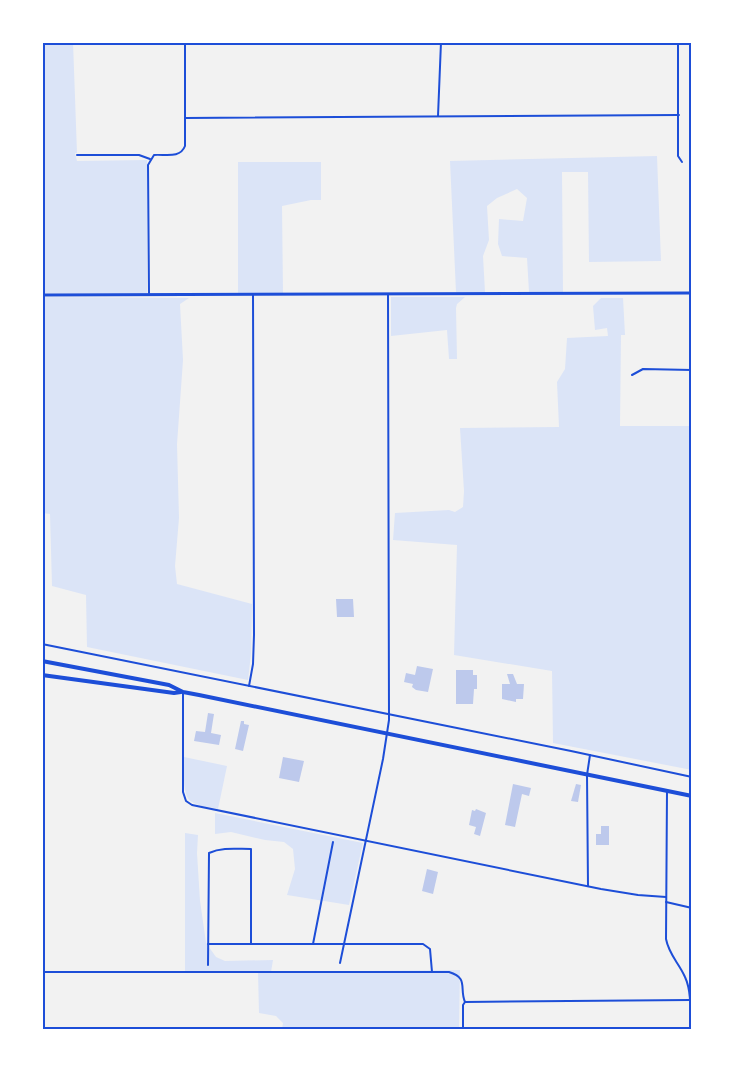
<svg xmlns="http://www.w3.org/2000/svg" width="734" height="1071" viewBox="0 0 734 1071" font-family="Jost,sans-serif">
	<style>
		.green { fill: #dbe4f7 }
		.building { fill: #bdc9ec }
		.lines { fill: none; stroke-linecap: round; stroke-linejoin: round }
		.minor { stroke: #1d4ed8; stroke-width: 2 }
		.tertiary { stroke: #1d4ed8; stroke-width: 3 }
		.primary { stroke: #1d4ed8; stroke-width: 4 }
		.neatline { fill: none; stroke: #1d4ed8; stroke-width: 2 }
	</style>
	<rect width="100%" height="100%" fill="#f2f2f2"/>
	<!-- green -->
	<g class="green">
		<polygon points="42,42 73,42 77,153 75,153 77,161 147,160 147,293 42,293"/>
		<polygon points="657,156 661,261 589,262 588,172 562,172 563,292 529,292 527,258 502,256 498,244 499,219 523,221 527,198 517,189 497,198 487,206 489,240 483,256 485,292 456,292 450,161"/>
		<polygon points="238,162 321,162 321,200 311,200 282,206 283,293 238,293"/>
		<polygon points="42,297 189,298 180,304 183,360 177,444 179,518 175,566 177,584 252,604 251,654 248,680 87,647 86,595 52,586 50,514 42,513"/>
		<polygon points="391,297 465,297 457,304 456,308 457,359 449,359 447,330 391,336"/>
		<polygon points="601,298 623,298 625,335 621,335 620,426 692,426 692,770 553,743 552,671 454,655 457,545 393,540 395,513 449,510 455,512 463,507 464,491 460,428 559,427 557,382 565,369 567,338 608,336 607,328 595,330 593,306"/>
		<path d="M184,757L227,766L218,809C211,807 201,807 194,803C180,798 185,769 184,757Z"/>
		<polygon points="215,813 363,843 349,905 287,895 295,869 293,849 284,842 265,840 231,832 215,834"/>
		<polygon points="185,833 198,835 197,853 200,901 206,943 216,957 225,961 273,960 271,972 460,970 459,1029 282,1029 283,1023 276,1016 259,1013 258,972 185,972"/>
	</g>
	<!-- building -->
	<g class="building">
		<polygon points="336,599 353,599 354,617 337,617"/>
		<polygon points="417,666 433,669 428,692 416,690 412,687 413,684 404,682 406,673 415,675"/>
		<polygon points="456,670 473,670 473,675 477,675 477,689 474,689 473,704 456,704"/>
		<polygon points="507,674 513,674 517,684 524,684 523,699 516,699 516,702 502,699 502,684 510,684"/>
		<polygon points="208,713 214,714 211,733 221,735 219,745 194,741 196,731 205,732"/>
		<polygon points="241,721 244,721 244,724 249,725 243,751 235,749"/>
		<polygon points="283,757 304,761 299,782 279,778"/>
		<polygon points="513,784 531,788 529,796 522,794 515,827 505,825"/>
		<polygon points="576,784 581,785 578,802 571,801"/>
		<polygon points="476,809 486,813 480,836 474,834 476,827 469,825 472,810 475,811"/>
		<polygon points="601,826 609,826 609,845 596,845 596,834 601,834"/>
		<polygon points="427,869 438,872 433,894 422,891"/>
	</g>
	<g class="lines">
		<!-- minor -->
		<g class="minor">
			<polyline points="678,42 678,156 682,162"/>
			<polyline points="438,116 441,42"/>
			<polyline points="185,118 679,115"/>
			<polyline points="77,155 139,155 150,159"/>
			<path d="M149,293L148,165L154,155C165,154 180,159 185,146V42"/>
			<polyline points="632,375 643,369 692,370"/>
			<polyline points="42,644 571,751 692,777"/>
			<polyline points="249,686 253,664 254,635 253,295"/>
			<polyline points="183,692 183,792 186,801 192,805 601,889 638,895 666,897"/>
			<path d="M667,791L666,939C669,955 679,963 685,977C692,992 690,1012 690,1029"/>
			<polyline points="588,886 587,775 590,755"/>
			<polyline points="666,902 692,908"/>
			<polyline points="208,944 423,944 430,949 432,972"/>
			<polyline points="313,944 333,842"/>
			<polyline points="340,963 383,759 389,720 388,295"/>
			<path d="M208,965L209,853C222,847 236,849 251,849V944"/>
			<path d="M42,972H449C469,978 459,988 465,1002L463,1005V1029"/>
			<polyline points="465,1002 690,1000"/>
		</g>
		<!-- tertiary -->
		<polyline class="tertiary" points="42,295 692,293"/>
		<!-- primary -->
		<g class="primary">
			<polyline points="42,661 169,685 183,692 199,695 692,796"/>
			<polyline points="42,675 174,693 181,692"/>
		</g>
	</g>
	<!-- border -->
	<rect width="734" height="1071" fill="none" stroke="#ffffff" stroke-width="87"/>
	<rect x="44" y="44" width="646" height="984" class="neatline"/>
</svg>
